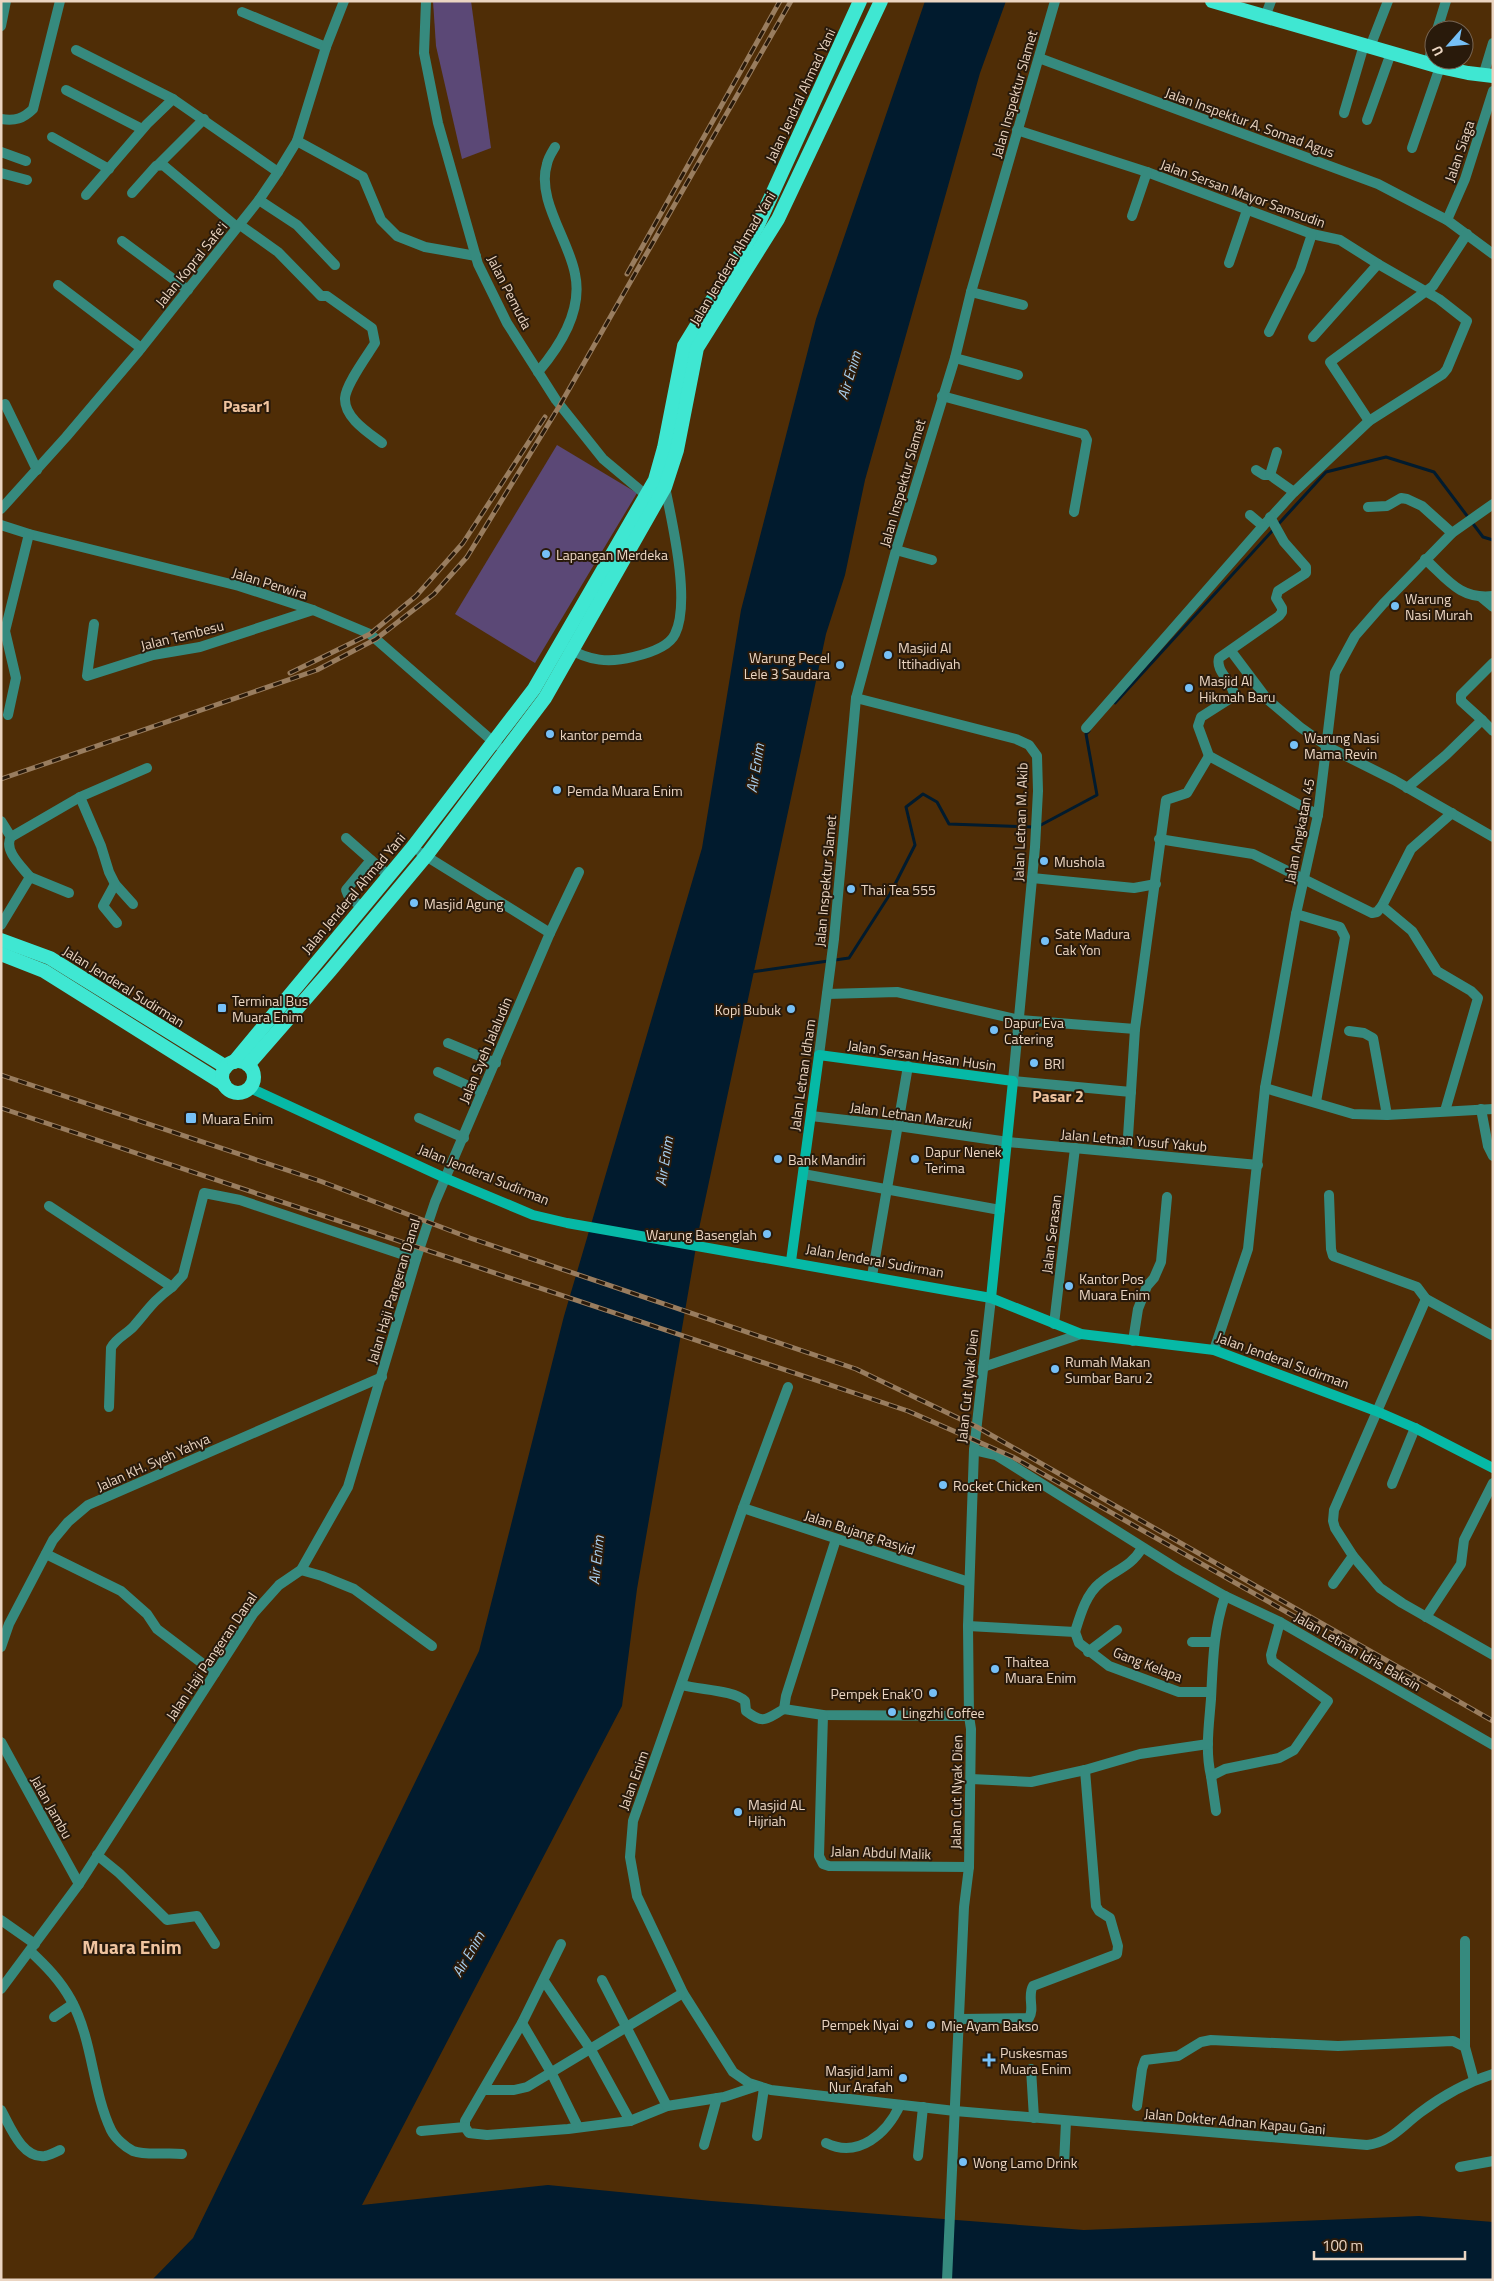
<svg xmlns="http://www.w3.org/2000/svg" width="1494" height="2281" viewBox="0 0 1494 2281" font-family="'Titillium Web',sans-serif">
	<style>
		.green { fill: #5b4876 }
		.water { fill: #011b2e }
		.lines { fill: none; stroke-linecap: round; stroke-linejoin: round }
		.stream { stroke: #011b2e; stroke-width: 3 }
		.minor { stroke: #368a7e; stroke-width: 10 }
		.tertiary { stroke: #368a7e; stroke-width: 10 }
		.secondary { stroke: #06b9a6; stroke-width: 10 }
		.trunk { stroke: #3fe7d2; stroke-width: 14 }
		.rail-casing { stroke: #997d5f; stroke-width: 5 }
		.rail { stroke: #291a0b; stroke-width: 3; stroke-dasharray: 9; stroke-linecap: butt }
		.poi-dot { fill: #76c0f7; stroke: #291a0b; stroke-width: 2 }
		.labels { text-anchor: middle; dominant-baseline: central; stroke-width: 4; stroke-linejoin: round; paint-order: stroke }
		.street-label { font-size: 14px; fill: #ebd5c2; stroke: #291a0b }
		.poi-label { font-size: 14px; fill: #ebd5c2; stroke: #291a0b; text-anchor: start }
		.water-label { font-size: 15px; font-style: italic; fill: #a7cfef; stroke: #291a0b }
		.quarter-label { font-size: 16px; font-weight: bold; fill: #f0c49f; stroke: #291a0b }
		.district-label { font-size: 19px; font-weight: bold; fill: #f0c49f; stroke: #291a0b }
	</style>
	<rect width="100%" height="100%" fill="#4f2d06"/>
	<!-- green -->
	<g class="green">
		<polygon points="433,1 471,1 491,148 462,159 436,46"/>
		<polygon points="557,445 637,493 535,663 455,614"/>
	</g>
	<!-- water -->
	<polygon class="water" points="925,1 1006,1 980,73 865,480 845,575 826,634 700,1224 637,1589 622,1706 362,2205 548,2185 711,2201 1084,2230 1419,2216 1493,2222 1493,2280 152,2280 193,2238 479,1651 564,1316 702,848 741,610 816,319"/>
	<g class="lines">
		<!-- stream -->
		<g class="stream">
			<polyline points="1115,703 1326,472 1386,457 1434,472 1483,537 1493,540"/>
			<polyline points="1039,826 1097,795 1086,734 1089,731"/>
			<polyline points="751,972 849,958 890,894 915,845 906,807 923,794 937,802 949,824 1033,827"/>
		</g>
		<!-- minor -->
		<g class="minor">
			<polyline points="242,12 326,47"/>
			<polyline points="1265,17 1271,1"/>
			<polyline points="1,26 6,1"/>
			<polyline points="1437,30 1446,1"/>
			<polyline points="1370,47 1388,1"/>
			<polyline points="76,50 173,99 278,172"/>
			<polyline points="1039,58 1378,184 1447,220 1493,254"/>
			<polyline points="1428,63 1434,41"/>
			<polyline points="1483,76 1493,43"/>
			<polyline points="66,90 142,129"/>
			<polyline points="1344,113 1364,45"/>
			<path d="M1,119C15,121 23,119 33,109L60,1"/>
			<polyline points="1367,120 1391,53"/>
			<polyline points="1017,130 1147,172 1312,234 1340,240 1378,264 1439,299 1467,321 1447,369 1443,374 1369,421 1294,492 1263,526 1250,515"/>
			<polyline points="52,137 109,169"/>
			<polyline points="297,141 363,177 381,220 397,236 425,247 476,256"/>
			<polyline points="1412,148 1440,67"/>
			<polyline points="1,152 26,161"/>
			<polyline points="158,165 204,119"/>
			<polyline points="1,173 27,180"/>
			<polyline points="132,193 156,166 163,165 237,227"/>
			<polyline points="86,195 147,124 173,99"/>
			<polyline points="259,200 297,225 335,265"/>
			<polyline points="1132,216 1147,172"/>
			<polyline points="1447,220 1465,179 1493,91"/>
			<path d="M240,225L278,252L321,296H327L372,328L375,343C367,356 346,384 345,398C344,418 369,433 382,443"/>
			<polyline points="122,241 188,290"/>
			<polyline points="1229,263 1247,210"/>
			<polyline points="58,285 141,348"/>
			<polyline points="971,292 1023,305"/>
			<polyline points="1269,332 1300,270 1312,234"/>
			<polyline points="1313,337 1378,264"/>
			<polyline points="955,358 1018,375"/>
			<path d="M538,372C560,346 583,311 575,274C569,240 536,199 547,164C548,158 552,152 555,147"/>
			<polyline points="942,396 1084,434 1087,440 1074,512"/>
			<polyline points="5,404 37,470"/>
			<polyline points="1369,421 1330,362 1433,286 1467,234"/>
			<polyline points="1256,470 1264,475 1270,475 1294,492"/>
			<polyline points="1270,475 1277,452"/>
			<polyline points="1368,507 1387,506 1401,498 1407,499 1422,506 1452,533"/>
			<polyline points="1,509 66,437 139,351 259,200 278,172 297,141 326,47 344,1"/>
			<path d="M1270,517L1284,542L1306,567V573L1278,591L1276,598L1282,608V612L1279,616L1219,658C1215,672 1234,682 1234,696L1201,717L1198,726L1209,756L1318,815"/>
			<polyline points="1,525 29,534 239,586 313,610 370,634 497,745"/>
			<polyline points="896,550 932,560"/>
			<path d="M1425,559C1447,579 1460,600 1493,596"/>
			<polyline points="1481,597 1493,607"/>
			<polyline points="94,624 87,676 153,655 200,647 313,610"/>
			<path d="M568,648C589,661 609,663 633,657C646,654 669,647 675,634C691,602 672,522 665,487L662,485"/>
			<polyline points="1231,651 1267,699 1300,727 1328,747 1394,780 1493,837"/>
			<polyline points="856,698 1016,739 1029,745 1037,756 1038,791 1035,847 1013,1081 1131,1092"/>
			<polyline points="8,715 16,678 5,631 29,534"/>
			<polyline points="1482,720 1493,731"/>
			<polyline points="1086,728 1263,526"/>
			<polyline points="1407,788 1446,755 1482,720 1461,701 1461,695 1493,663"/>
			<polyline points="80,797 101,846 109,872 115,884 133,904"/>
			<polyline points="1,821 11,837"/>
			<polyline points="346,838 388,875"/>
			<polyline points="1159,839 1253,854 1372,913 1377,912 1382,906 1411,849 1452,813"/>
			<polyline points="421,853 550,933"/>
			<polyline points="30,877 69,893"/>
			<polyline points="1032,878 1134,888 1156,884"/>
			<polyline points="115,884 103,906 117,923"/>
			<polyline points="1382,906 1412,931 1437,971 1471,991 1478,998 1445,1111"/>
			<polyline points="361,907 348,895 346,890 371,860"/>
			<polyline points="1296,914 1340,927 1345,937 1316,1102"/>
			<path d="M1,925L30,877C22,867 3,850 11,837L80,797L147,768"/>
			<polyline points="827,994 897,992 1020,1020 1135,1029"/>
			<polyline points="1349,1031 1364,1033 1373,1038 1387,1115"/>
			<polyline points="448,1043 496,1063"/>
			<polyline points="438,1072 482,1092"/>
			<polyline points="1265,1088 1353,1114 1387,1115 1493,1109"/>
			<polyline points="1481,1109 1488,1146 1493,1156"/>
			<polyline points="811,1116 898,1126 1008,1142 1258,1165"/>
			<polyline points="419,1118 464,1138"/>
			<polyline points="1127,1152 1135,1029 1166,800 1187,793 1209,756"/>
			<polyline points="803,1174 1000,1210"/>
			<polyline points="1329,1195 1331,1249 1333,1256 1417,1287 1426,1299 1492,1335"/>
			<polyline points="49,1206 172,1287 183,1275 204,1193 240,1200 416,1259"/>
			<polyline points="872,1276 908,1066"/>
			<polyline points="1426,1299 1334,1510 1333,1521 1335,1528 1353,1556 1380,1588 1402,1603 1493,1655"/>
			<polyline points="1054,1324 1075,1148"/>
			<polyline points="1133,1341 1138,1309 1147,1286 1154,1278 1161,1262 1167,1197"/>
			<polyline points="1214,1350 1248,1249 1265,1088 1296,914 1318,815 1335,673 1355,636 1383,604 1452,533 1493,504"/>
			<polyline points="983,1367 1081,1334"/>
			<path d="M788,1387L743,1508L633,1821L630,1857L637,1896L683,1993L733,2072L749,2083L771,2090L955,2111L1367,2145C1391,2142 1402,2126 1421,2112C1442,2096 1468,2082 1493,2074"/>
			<path d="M109,1407L111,1348C116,1338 127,1334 134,1326C148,1310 153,1301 172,1287"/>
			<polyline points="974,1450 996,1455 1179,1570 1225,1596 1280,1622 1493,1745"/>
			<polyline points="1392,1484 1415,1428"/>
			<polyline points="743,1508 969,1582"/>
			<polyline points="46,1554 121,1591 147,1614 157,1629 215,1673"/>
			<polyline points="301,1570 322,1576 354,1589 432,1646"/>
			<polyline points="1333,1584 1353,1556"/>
			<path d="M1225,1596C1213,1632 1213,1662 1211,1699C1209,1725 1205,1751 1211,1776L1225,1769L1279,1758L1294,1750L1328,1701L1272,1661L1271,1655L1280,1622"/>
			<polyline points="1426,1617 1461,1564 1464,1540 1493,1483"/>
			<polyline points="968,1626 1075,1632"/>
			<polyline points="1075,1632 1079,1643 1109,1666 1179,1692 1211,1692"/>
			<path d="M1075,1632C1080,1616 1086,1594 1100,1583C1116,1569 1130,1568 1142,1548"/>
			<polyline points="1192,1642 1213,1642"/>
			<polyline points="1,1647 9,1624 53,1540 68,1522 88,1505 382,1377"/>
			<polyline points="1088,1652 1117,1630"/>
			<path d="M682,1685C700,1690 734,1690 745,1701L746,1711C764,1725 766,1719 784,1709"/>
			<polyline points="784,1709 823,1715 969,1716"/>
			<polyline points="784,1709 786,1696 836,1539"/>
			<polyline points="823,1715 819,1856 823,1864 829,1866 969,1867"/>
			<polyline points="1,1742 79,1884"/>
			<polyline points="1211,1776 1216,1811"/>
			<polyline points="971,1779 1031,1782 1085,1770 1140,1754 1208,1744"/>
			<polyline points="97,1855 119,1873 167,1920 197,1916 215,1944"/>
			<polyline points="1,1920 35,1944"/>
			<polyline points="561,1944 522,2023 465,2121 465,2127 469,2133 487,2135 568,2129 630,2121 667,2106 724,2097 757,2086"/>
			<path d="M30,1951C46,1966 60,1980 71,2000C93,2040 92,2090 111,2130C115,2138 125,2147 133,2151C147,2156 167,2152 182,2154"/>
			<polyline points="602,1980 667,2106"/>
			<polyline points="544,1981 591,2050 630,2121"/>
			<polyline points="1,1989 79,1884 253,1614 279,1585 301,1570 348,1487 416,1259 435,1202 550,933 579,872"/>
			<polyline points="54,2017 73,2004"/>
			<path d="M960,2019L1029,2018C1035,2009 1027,1996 1033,1986L1117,1954L1118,1946L1110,1918L1099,1911L1096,1906L1085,1770"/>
			<polyline points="522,2023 552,2074 578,2127"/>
			<polyline points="1465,2047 1465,1941"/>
			<polyline points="1031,2069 1034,2118"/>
			<polyline points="485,2090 514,2090 527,2087 683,1993"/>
			<polyline points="1137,2106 1142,2069 1145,2060 1178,2056 1201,2042 1211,2040 1338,2046 1453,2041 1465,2047 1474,2080"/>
			<path d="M1,2110C10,2126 22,2159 45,2156C50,2155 56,2152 60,2150"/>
			<polyline points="421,2131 465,2127"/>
			<polyline points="757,2136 764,2088"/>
			<path d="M826,2143C859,2159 887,2133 900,2105"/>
			<polyline points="704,2145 717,2098"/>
			<polyline points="918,2156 923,2107"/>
			<polyline points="1064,2165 1066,2121"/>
			<polyline points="1460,2167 1493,2161"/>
		</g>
		<!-- tertiary -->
		<g class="tertiary">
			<polyline points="426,1 424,53 438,123 478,264 507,323 556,400 603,459 646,495"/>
			<polyline points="819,1055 834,939 856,698 896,550 955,358 971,292 1055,1"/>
			<polyline points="947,2280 964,1907 969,1867 971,1729 969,1716 968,1626 974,1450 991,1298"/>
		</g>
		<!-- secondary -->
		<g class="secondary">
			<polyline points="250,1088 445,1178 533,1215 567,1223 991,1298 1081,1334 1214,1350 1376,1411 1415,1428 1493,1468"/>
			<polyline points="791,1261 819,1055 1013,1081 991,1298"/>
		</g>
		<!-- trunk -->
		<g class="trunk">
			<polyline points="1212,1 1440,67 1468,73 1493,76"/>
			<polyline points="1,940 50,958 226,1067"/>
			<polyline points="1,954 44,971 224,1084"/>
			<circle cx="238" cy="1077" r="16"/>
			<polyline points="234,1062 412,848 534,689 655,480 664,448 684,346 757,227 860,1"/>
			<polyline points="248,1065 330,971 426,856 545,698 665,487 677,450 697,348 778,219 881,1"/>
		</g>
		<!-- rail casing -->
		<g class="rail-casing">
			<g id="rail">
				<polyline points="627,274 780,1"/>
				<polyline points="290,673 370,634 416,596 463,543 545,417"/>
				<polyline points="1,779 317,670 376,639 434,594 467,557 560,405 791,1"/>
				<polyline points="1,1075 320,1181 470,1238 856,1369 977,1427 1493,1721"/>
				<polyline points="1,1108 908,1411 1013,1457 1299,1619"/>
			</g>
		</g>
		<!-- rail -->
		<use href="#rail" class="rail"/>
	</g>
	<!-- markers -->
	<g class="poi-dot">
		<circle cx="546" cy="554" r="5"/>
		<circle cx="1395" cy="606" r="5"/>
		<circle cx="888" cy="655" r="5"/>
		<circle cx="840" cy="665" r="5"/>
		<circle cx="1189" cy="688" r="5"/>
		<circle cx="550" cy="734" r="5"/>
		<circle cx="1294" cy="745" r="5"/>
		<circle cx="557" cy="790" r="5"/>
		<circle cx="1044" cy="861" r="5"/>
		<circle cx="851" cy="889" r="5"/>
		<circle cx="414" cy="903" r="5"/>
		<circle cx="1045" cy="941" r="5"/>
		<rect x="217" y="1003" width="10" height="10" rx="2.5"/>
		<circle cx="791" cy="1009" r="5"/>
		<circle cx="994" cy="1030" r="5"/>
		<circle cx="1034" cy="1063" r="5"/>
		<rect x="185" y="1112" width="12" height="12" rx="2.5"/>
		<circle cx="778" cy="1159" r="5"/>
		<circle cx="915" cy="1159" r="5"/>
		<circle cx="767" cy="1234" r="5"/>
		<circle cx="1069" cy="1286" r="5"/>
		<circle cx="1055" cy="1369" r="5"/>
		<circle cx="943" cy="1485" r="5"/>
		<circle cx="995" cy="1669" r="5"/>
		<circle cx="933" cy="1693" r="5"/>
		<circle cx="892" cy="1712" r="5"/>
		<circle cx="738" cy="1812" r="5"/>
		<circle cx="909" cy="2024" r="5"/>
		<circle cx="931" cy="2025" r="5"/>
		<path d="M986.5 2052.5h5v5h5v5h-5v5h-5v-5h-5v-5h5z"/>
		<circle cx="903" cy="2078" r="5"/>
		<circle cx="963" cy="2162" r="5"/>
	</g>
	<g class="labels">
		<!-- street labels -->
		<g class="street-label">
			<text transform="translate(1014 94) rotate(-74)">Jalan Inspektur Slamet</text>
			<text transform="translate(800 95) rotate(-65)">Jalan Jendral Ahmad Yani</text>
			<text transform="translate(1250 122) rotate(20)">Jalan Inspektur A. Somad Agus</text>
			<text transform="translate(1459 151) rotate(-71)">Jalan Siaga</text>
			<text transform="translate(1243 193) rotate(20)">Jalan Sersan Mayor Samsudin</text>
			<text transform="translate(732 258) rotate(-59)">Jalan Jenderal Ahmad Yani</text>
			<text transform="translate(191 264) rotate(-51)">Jalan Kopral Safe'i</text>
			<text transform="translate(510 292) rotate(63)">Jalan Pemuda</text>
			<text transform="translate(902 483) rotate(-74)">Jalan Inspektur Slamet</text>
			<text transform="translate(270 583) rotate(17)">Jalan Perwira</text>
			<text transform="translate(182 635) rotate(-14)">Jalan Tembesu</text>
			<text transform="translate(1020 822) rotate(-88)">Jalan Letnan M. Akib</text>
			<text transform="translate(1299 831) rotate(-79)">Jalan Angkatan 45</text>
			<text transform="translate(825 881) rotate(-85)">Jalan Inspektur Slamet</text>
			<text transform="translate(353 893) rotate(-50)">Jalan Jenderal Ahmad Yani</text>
			<text transform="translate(124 986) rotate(32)">Jalan Jenderal Sudirman</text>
			<text transform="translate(485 1050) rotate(-67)">Jalan Syeh Jalaludin</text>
			<text transform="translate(922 1055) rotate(8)">Jalan Sersan Hasan Husin</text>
			<text transform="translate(802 1075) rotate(-82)">Jalan Letnan Idham</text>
			<text transform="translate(911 1115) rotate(8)">Jalan Letnan Marzuki</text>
			<text transform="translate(1134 1140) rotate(5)">Jalan Letnan Yusuf Yakub</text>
			<text transform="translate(484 1174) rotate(22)">Jalan Jenderal Sudirman</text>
			<text transform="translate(1051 1234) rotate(-83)">Jalan Serasan</text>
			<text transform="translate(875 1260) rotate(10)">Jalan Jenderal Sudirman</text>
			<text transform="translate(393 1291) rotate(-73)">Jalan Haji Pangeran Danal</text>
			<text transform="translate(1283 1360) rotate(20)">Jalan Jenderal Sudirman</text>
			<text transform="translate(967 1386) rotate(-84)">Jalan Cut Nyak Dien</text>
			<text transform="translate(153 1462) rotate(-24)">Jalan KH. Syeh Yahya</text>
			<text transform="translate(860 1532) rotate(18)">Jalan Bujang Rasyid</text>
			<text transform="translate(1358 1651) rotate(30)">Jalan Letnan Idris Baksin</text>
			<text transform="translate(211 1656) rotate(-56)">Jalan Haji Pangeran Danal</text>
			<text transform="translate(1148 1664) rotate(21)">Gang Kelapa</text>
			<text transform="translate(633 1780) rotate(-70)">Jalan Enim</text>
			<text transform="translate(956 1792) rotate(-89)">Jalan Cut Nyak Dien</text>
			<text transform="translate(52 1807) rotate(61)">Jalan Jambu</text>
			<text transform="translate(881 1852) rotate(2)">Jalan Abdul Malik</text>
			<text transform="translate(1235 2121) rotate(5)">Jalan Dokter Adnan Kapau Gani</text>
		</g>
		<!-- poi labels -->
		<g class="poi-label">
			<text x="556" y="554">Lapangan Merdeka</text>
			<text x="1405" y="598">Warung<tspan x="1405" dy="16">Nasi Murah</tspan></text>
			<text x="898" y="647">Masjid Al<tspan x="898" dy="16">Ittihadiyah</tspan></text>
			<text x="830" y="657" text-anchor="end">Warung Pecel<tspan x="830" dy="16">Lele 3 Saudara</tspan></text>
			<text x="1199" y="680">Masjid Al<tspan x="1199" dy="16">Hikmah Baru</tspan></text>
			<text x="560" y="734">kantor pemda</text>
			<text x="1304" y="737">Warung Nasi<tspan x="1304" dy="16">Mama Revin</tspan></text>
			<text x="567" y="790">Pemda Muara Enim</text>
			<text x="1054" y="861">Mushola</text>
			<text x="861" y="889">Thai Tea 555</text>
			<text x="424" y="903">Masjid Agung</text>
			<text x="1055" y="933">Sate Madura<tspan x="1055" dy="16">Cak Yon</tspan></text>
			<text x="232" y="1000">Terminal Bus<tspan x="232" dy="16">Muara Enim</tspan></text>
			<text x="781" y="1009" text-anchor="end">Kopi Bubuk</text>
			<text x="1004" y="1022">Dapur Eva<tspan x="1004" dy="16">Catering</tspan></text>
			<text x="1044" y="1063">BRI</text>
			<text x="202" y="1118">Muara Enim</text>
			<text x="925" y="1151">Dapur Nenek<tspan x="925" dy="16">Terima</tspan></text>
			<text x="788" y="1159">Bank Mandiri</text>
			<text x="757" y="1234" text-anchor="end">Warung Basenglah</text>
			<text x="1079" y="1278">Kantor Pos<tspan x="1079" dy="16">Muara Enim</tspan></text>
			<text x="1065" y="1361">Rumah Makan<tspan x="1065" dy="16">Sumbar Baru 2</tspan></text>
			<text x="953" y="1485">Rocket Chicken</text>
			<text x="1005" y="1661">Thaitea<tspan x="1005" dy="16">Muara Enim</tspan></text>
			<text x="923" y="1693" text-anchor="end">Pempek Enak'O</text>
			<text x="902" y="1712">Lingzhi Coffee</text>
			<text x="748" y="1804">Masjid AL<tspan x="748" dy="16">Hijriah</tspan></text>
			<text x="899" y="2024" text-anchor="end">Pempek Nyai</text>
			<text x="941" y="2025">Mie Ayam Bakso</text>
			<text x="1000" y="2052">Puskesmas<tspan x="1000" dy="16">Muara Enim</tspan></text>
			<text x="893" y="2070" text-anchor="end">Masjid Jami<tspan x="893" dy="16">Nur Arafah</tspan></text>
			<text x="973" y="2162">Wong Lamo Drink</text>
		</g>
		<!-- water labels -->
		<g class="water-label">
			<text transform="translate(849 375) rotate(-73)">Air Enim</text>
			<text transform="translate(755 768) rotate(-81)">Air Enim</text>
			<text transform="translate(664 1161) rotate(-81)">Air Enim</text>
			<text transform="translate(596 1560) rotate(-84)">Air Enim</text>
			<text transform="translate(468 1954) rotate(-60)">Air Enim</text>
		</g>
		<!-- quarter labels -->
		<g class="quarter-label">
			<text x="247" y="406">Pasar1</text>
			<text x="1058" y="1096">Pasar 2</text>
		</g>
		<!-- district labels -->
		<g class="district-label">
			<text x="132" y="1946">Muara Enim</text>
		</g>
	</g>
	<!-- border -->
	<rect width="1494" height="2281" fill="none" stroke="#ebd5c2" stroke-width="5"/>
	<!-- north arrow -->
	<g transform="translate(1449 45) rotate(243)"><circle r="24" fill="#291a0b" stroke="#776554"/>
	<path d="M0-4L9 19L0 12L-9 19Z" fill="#76c0f7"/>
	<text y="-8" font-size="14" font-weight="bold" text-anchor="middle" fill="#ebd5c2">U</text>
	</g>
	<!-- scale -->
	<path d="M1314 2251v8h151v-8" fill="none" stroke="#ebd5c2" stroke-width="2.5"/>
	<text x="1322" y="2251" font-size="15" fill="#ebd5c2" stroke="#291a0b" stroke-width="4" paint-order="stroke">100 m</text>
</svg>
